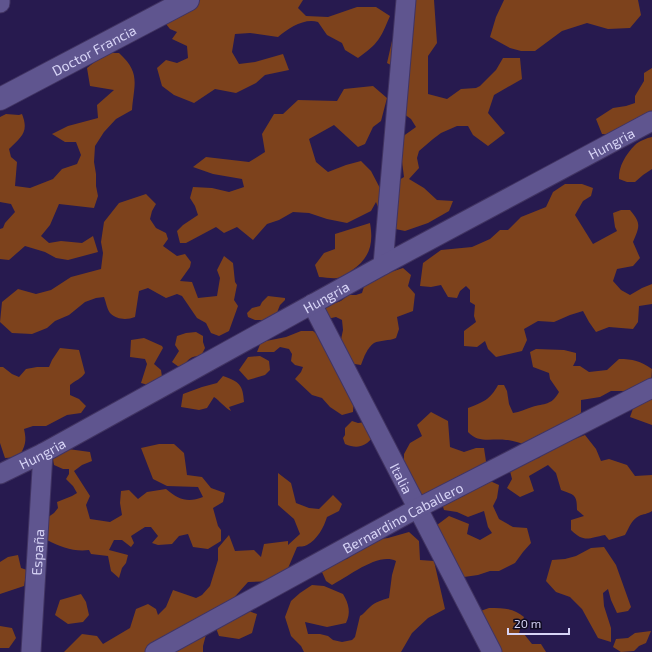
<svg xmlns="http://www.w3.org/2000/svg" width="652" height="652" viewBox="0 0 652 652" font-family="'Exo 2',sans-serif">
	<style>
		.forest { fill: #7d421c }
		.lines { fill: none; stroke-linecap: round; stroke-linejoin: round }
		.minor-casing { stroke: #413462; stroke-width: 21 }
		.tertiary-casing { stroke: #413462; stroke-width: 24 }
		.minor { stroke: #5f558f; stroke-width: 19 }
		.tertiary { stroke: #5f558f; stroke-width: 22 }
		.labels { text-anchor: middle; dominant-baseline: central; stroke-width: 3; stroke-linejoin: round; paint-order: stroke }
		.street-label { font-size: 14px; fill: #d7d4f6; stroke: #0f0b21 }
	</style>
	<rect width="100%" height="100%" fill="#271a4f"/>
	<!-- forest -->
	<g class="forest">
		<path d="M186,0H303L298,8L306,16L328,17L357,7H376L390,16C380,39 379,43 358,58L345,50L342,43L327,35L318,22C304,18 289,28 278,37L250,33L235,34L232,52L239,64L255,62L283,54L289,70L265,75L256,83L236,93L215,89L194,103L174,95L162,86L157,68L166,60L177,63L188,58L187,46L172,39L177,32L170,29L162,19Z"/>
		<polygon points="413,0 434,0 437,43 428,56 428,94 447,99 461,89 476,88 480,86 496,70 503,58 520,58 522,79 494,95 488,113 505,133 488,146 473,135 468,126 457,126 441,133 433,139 419,151 417,158 419,168 409,179 424,188 437,200 453,201 449,211 428,223 405,231 386,227 376,202 371,211 347,223 327,219 309,213 293,212 279,220 267,224 253,240 237,227 224,233 216,227 186,243 180,243 177,231 183,225 198,215 195,206 190,198 193,187 212,188 229,192 244,187 242,179 213,174 193,167 206,157 249,162 265,152 262,134 274,114 283,114 298,100 337,101 344,89 373,86 387,98 381,121 373,127 365,144 358,147 334,125 309,139 316,162 328,172 346,165 361,161 371,171 382,192 379,197 389,186 404,177 401,154 402,137 416,127 411,119 397,109 402,71 387,63 392,41 405,20"/>
		<polygon points="504,0 638,0 641,15 630,28 608,29 587,23 562,31 535,51 521,51 510,48 490,37 496,17"/>
		<path d="M106,53H119C141,73 134,84 132,110L116,119L104,132L95,146L94,162L96,174V186L98,196L94,208L59,204L50,225L41,236L49,243L61,241L82,243L93,236L98,252L68,260L56,258L45,252L25,246L9,260L0,259V229L3,228L5,223L15,212L11,204L0,202V117L6,114L19,115L22,114C29,132 22,136 9,149L11,157L17,162L15,186L30,188L53,179L62,169L77,164L81,155L76,142H65L52,134L68,126L98,118L97,105L114,90L90,86L87,68Z"/>
		<polygon points="652,68 652,121 618,135 602,134 596,119 613,108 626,106 635,103 635,96 644,81 644,73"/>
		<path d="M652,137V169L643,175L635,182H627L619,179C618,167 626,154 635,145C639,141 647,138 652,137Z"/>
		<path d="M565,184H582L593,188L591,196L583,201L575,215L593,244L617,231L615,227L613,213L621,210H630C641,223 640,226 633,242L640,258L633,266L617,269L613,281L621,290L630,295L642,288L652,284V304L639,306L638,322L633,329L609,327L596,332L589,322L583,311L570,315L554,322L538,321L524,329L527,340L522,351L496,357L488,349L485,341L477,347L464,346V331L476,322L474,316L475,305L470,302V290L466,286L460,291L457,298L448,297L441,285L431,287L420,286L423,263L441,250L472,247L490,239L500,230H508L521,217L546,207L553,192Z"/>
		<path d="M146,194L156,204L152,211L150,219L156,228L166,233L168,239L163,246L177,256L185,254L191,262L190,267L180,281L192,282L198,298L217,296L220,278L217,270L224,256L233,263L235,282L237,285L234,300L238,306L229,331L219,336L211,333L206,323L197,318L182,296L177,294L166,298L148,288L139,291L135,317C127,320 117,320 110,313C107,309 106,302 104,297L96,298L85,302L69,315L55,321L47,328L32,334L12,333L0,322L2,302L18,289L36,294L51,290L71,277L101,269L103,253L101,242L104,222L119,203Z"/>
		<path d="M370,223C374,245 369,259 351,271C347,274 342,278 337,278C332,279 325,277 319,277L315,265L324,253L335,249V234Z"/>
		<path d="M403,268L411,275L408,286L415,294L413,311L397,317L399,329L396,338C389,341 380,340 374,343C367,348 364,357 361,365L348,363L339,349L343,330L342,320L336,317L327,319L321,303C332,303 340,305 347,295H356L362,293L366,280L385,272H391Z"/>
		<polygon points="268,296 285,298 285,300 280,305 276,315 268,320 255,320 248,317 247,313 252,308 260,306 262,302"/>
		<polygon points="301,331 313,331 325,341 354,397 353,412 342,415 330,407 322,398 312,395 295,379 301,372 303,367 295,365 291,361 292,354 289,349 280,347 274,352 257,352 261,342 286,337"/>
		<path d="M196,332L203,336V342L205,348L201,356C191,356 188,359 183,367H179L172,362L179,351L175,345L177,336L186,333Z"/>
		<polygon points="144,338 162,346 163,348 154,364 161,370 162,377 148,385 141,383 147,364 145,359 130,357 131,340"/>
		<path d="M60,348L79,350L85,373C81,379 76,380 70,385V395L79,399L86,406L81,413L67,415L46,426H33L24,429C27,442 25,446 19,457L5,458L0,443V367H3L12,374L19,377L26,369L37,367H49L52,360Z"/>
		<path d="M536,349L564,350L576,353V360L573,366H580L589,372L607,370L619,359C633,359 640,361 652,369L651,385L642,394L625,391H611L600,397L581,400V412L578,421L528,445C520,444 513,440 506,440C492,438 479,444 468,432V408C483,402 490,400 498,385H504L507,391L509,404L513,413C520,412 525,409 532,407C545,403 551,406 559,392L550,379L549,373L533,367L530,352Z"/>
		<polygon points="260,356 269,361 270,370 265,375 248,380 239,370 248,357"/>
		<path d="M223,376C239,382 243,384 244,402L229,407L231,411C224,407 220,401 214,397L207,408L199,410L181,407L183,394L202,387L217,383Z"/>
		<polygon points="652,394 652,425 630,417 636,400"/>
		<polygon points="431,412 448,421 450,447 464,452 476,448 484,448 487,468 434,496 406,494 398,477 404,461 404,454 410,443 422,436 417,425"/>
		<path d="M352,421L358,423L368,422L373,437C365,447 357,449 345,444L343,438L345,435V428Z"/>
		<path d="M585,435L596,449L601,461L609,459L627,465L635,476L652,475V511C648,514 643,514 639,516C631,520 629,528 625,535L609,540L605,535C589,538 584,543 571,530V520L584,516L577,510C577,495 575,495 561,490L556,473L548,465L529,476L534,491L520,497L507,488L512,479L510,471L524,460L539,458L552,444L567,442Z"/>
		<path d="M159,444H174L184,453L187,475L202,477L211,488L225,493L223,502L213,508L218,526L221,530V541L208,549L193,547L188,534L179,536L172,544L158,545L152,543L158,536L151,527H145L131,536L134,543L131,547L122,540H114L109,550L128,555L126,563L122,568L119,578L111,571L108,556L91,554L89,550C74,552 61,547 47,540L44,520L54,513L58,508L57,502L72,496L77,493L73,486L66,479L69,474V469H63L54,465L52,454L68,449L90,452L92,461L82,465L74,471L90,496L86,505L90,519L110,522L122,515L120,503L121,491L129,490L138,499L147,492L166,489C179,500 188,503 203,497L198,487L167,486L153,479L141,448Z"/>
		<path d="M278,473L291,483L296,503L309,508L319,509L333,495L342,504L339,511L327,517C324,527 317,540 307,545C304,547 300,546 297,547L286,573L276,581L248,582L231,601L246,610L257,614L252,633L239,639L219,636L216,628L207,631L203,646V652H64L82,634L97,636L103,644L130,628L136,609L148,604L156,609L158,615L166,607L173,590L196,598L202,595L210,586L218,560V548L229,535L235,551L254,550L261,557L264,544L288,541V545L300,534L294,519L278,505Z"/>
		<polygon points="490,481 499,485 497,498 493,506 499,519 513,527 527,528 531,543 523,552 515,563 499,571 490,571 478,575 464,577 437,566 437,525 449,516 469,524 467,534 480,540 492,533 488,527 484,511 468,517 457,512 444,510 441,500"/>
		<path d="M409,532L419,541L420,560L434,561L445,609L428,618L412,633L401,652H304L301,646L291,636L285,617L291,601L300,593L312,585L324,586L343,594C349,604 351,613 346,623L327,627L305,622L308,634H320L328,636L333,640L342,642L352,640L355,637L360,616C364,614 366,610 370,607C375,602 382,600 389,598L392,575L396,561C378,552 348,577 332,585L326,581L322,572L334,561L347,559L374,540L388,538Z"/>
		<polygon points="604,547 616,565 631,607 628,611 617,613 611,600 608,589 603,593 604,606 611,628 611,642 598,638 582,609 570,597 556,592 546,581 552,560 565,559 576,556 591,548"/>
		<polygon points="18,555 21,568 27,570 24,586 0,594 0,562 8,557"/>
		<polygon points="81,594 86,602 89,615 83,622 68,624 55,615 60,600"/>
		<path d="M489,608C503,608 514,608 524,617L519,633L524,634L532,644H541L546,652H499L490,648L472,635V614Z"/>
		<polygon points="0,626 12,628 16,638 9,648 0,648"/>
		<polygon points="651,631 646,643 639,646 634,651 621,652 613,647 616,639 628,638 635,633"/>
	</g>
	<g class="lines">
		<!-- minor casing -->
		<g class="minor-casing">
			<g id="minor">
				<polyline points="0,3 0,0"/>
				<polyline points="383,265 406,0"/>
				<path id="s1" d="M312,304L492,652"/>
				<path id="s2" d="M0,474L43,453L383,265L652,121"/>
				<path id="s3" d="M31,652L43,453"/>
				<path id="s4" d="M155,652L418,508L652,388"/>
			</g>
		</g>
		<!-- tertiary casing -->
		<g class="tertiary-casing">
			<g id="tertiary">
				<path id="s5" d="M0,99L188,0"/>
			</g>
		</g>
		<!-- minor -->
		<use href="#minor" class="minor"/>
		<!-- tertiary -->
		<use href="#tertiary" class="tertiary"/>
	</g>
	<g class="labels">
		<!-- street labels -->
		<g class="street-label">
			<text stroke="none"><textPath href="#s5" startOffset="106">Doctor Francia</textPath></text>
			<text stroke="none"><textPath href="#s2" startOffset="695">Hungria</textPath></text>
			<text stroke="none"><textPath href="#s2" startOffset="371">Hungria</textPath></text>
			<text stroke="none"><textPath href="#s2" startOffset="47">Hungria</textPath></text>
			<text stroke="none"><textPath href="#s1" startOffset="196">Italia</textPath></text>
			<text stroke="none"><textPath href="#s4" startOffset="282">Bernardino Caballero</textPath></text>
			<text stroke="none"><textPath href="#s3" startOffset="100">España</textPath></text>
		</g>
	</g>
	<!-- scale -->
	<path d="M508 628v6h61v-6" fill="none" stroke="#d7d4f6" stroke-width="2"/>
	<text x="514" y="628" font-size="12" fill="#d7d4f6" stroke="#0f0b21" stroke-width="3" paint-order="stroke">20 m</text>
</svg>
